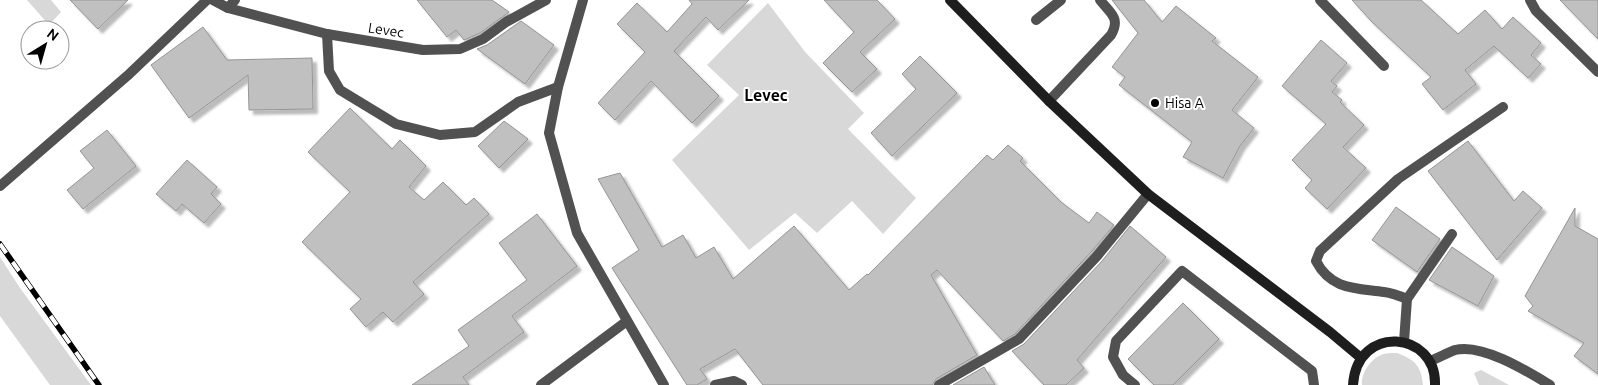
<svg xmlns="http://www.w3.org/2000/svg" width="1598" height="385" viewBox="0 0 1598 385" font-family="Ubuntu,sans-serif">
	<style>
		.green { fill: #d8d8d8 }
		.building { fill: #c0c0c0; stroke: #959595; filter: url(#shadow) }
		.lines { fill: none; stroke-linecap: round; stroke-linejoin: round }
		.lane { stroke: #515151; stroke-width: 10 }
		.street { stroke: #515151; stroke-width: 10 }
		.secondary { stroke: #1e1e1e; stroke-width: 10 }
		.rail-casing { stroke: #000; stroke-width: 5.5 }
		.rail { stroke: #fff; stroke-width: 4; stroke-dasharray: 11; stroke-linecap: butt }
		.poi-dot { fill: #000; stroke: #fff; stroke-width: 2 }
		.labels { text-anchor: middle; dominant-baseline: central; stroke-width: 4; stroke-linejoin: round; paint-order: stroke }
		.street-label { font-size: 14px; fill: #000; stroke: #fff }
		.poi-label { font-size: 14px; fill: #000; stroke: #fff; text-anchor: start }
		.quarter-label { font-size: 16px; font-weight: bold; fill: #000; stroke: #fff }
	</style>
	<defs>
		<filter id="shadow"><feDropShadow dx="4.5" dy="4.5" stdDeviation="1" flood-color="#0004"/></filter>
	</defs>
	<rect width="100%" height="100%" fill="#fff"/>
	<!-- green -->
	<g class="green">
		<polygon points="27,0 51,0 61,12 49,25"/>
		<polygon points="768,3 806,53 864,113 848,129 916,198 883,234 852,201 817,233 795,213 749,250 672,160 739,95 707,65"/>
		<polygon points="0,257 20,288 91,385 50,385 0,316"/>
		<path d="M1397,353C1415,360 1421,365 1423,385H1362C1361,373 1370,360 1381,355C1385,353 1392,353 1397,353Z"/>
		<polygon points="1481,370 1509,385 1479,385 1474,373"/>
	</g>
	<!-- building -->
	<g class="building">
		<polygon points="70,0 128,0 98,29"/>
		<polygon points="417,0 492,0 509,12 480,33 464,40 456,30 447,37"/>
		<polygon points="689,0 749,0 718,30 706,17 674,51 719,96 692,123 651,81 615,120 598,103 645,52 617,24 637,3 667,32 692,4"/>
		<polygon points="824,0 877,0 895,19 860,52 877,69 852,92 823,63 854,32"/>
		<polygon points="1112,0 1144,0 1162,22 1176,6 1216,38 1212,41 1258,77 1232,110 1254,128 1240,146 1223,178 1183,157 1192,142 1119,85 1125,77 1112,67 1138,33"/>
		<polygon points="1352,0 1421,0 1458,34 1485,10 1502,29 1513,17 1541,43 1531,55 1541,64 1528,78 1494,46 1465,70 1476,84 1443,110 1422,84 1431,77 1372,22"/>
		<polygon points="1560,0 1598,0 1598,39"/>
		<polygon points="521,21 554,45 525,84 477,49 487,45"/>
		<polygon points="203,27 227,60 312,58 313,109 249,110 248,75 189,118 151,65"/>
		<polygon points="1321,40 1347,63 1331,81 1337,86 1332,92 1342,100 1340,102 1364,125 1343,147 1366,168 1327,209 1305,188 1312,180 1292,160 1326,124 1282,86"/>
		<polygon points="920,56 957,93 892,156 871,133 916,89 902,74"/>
		<polygon points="350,108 392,149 400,140 426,166 409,187 424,200 443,182 466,205 474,198 489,214 413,282 424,294 393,322 383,312 366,327 350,309 361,299 302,242 350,192 308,152"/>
		<polygon points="504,121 528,139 499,168 478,146"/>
		<polygon points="107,130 136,166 83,209 67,190 94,168 80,151"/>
		<polygon points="1468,141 1514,201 1523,191 1542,208 1497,260 1428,171"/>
		<polygon points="1008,145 1023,158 1020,161 1061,202 1089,223 1097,212 1114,225 1092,251 1015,334 1003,341 937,270 931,275 977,355 936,379 932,385 763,385 735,349 700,369 707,379 697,385 687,385 612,268 639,250 598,179 620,173 662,247 683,235 696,258 714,247 733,279 794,226 849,290 867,274 868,275 987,155 993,160"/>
		<polygon points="187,160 217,187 211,194 221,204 204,223 182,204 176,211 156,194"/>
		<polygon points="1396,207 1440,239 1417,272 1372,240"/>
		<polygon points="1575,208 1575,226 1598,239 1598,374 1574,356 1584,343 1528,311 1533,306 1525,296"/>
		<polygon points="537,214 577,266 512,316 524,332 463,377 469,385 412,385 469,346 458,330 527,280 499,243"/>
		<polygon points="1130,226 1166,257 1077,360 1084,368 1066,385 1044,385 1012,351 1024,344 1102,261"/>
		<polygon points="1452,247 1494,276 1478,306 1429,280"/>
		<polygon points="1183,303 1219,339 1173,385 1154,385 1128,359"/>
		<polygon points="984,367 995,385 953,385"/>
	</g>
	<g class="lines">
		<!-- lane -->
		<g class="lane">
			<polyline points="228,8 235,0"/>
			<polyline points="1036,20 1061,0"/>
			<polyline points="327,34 329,71 340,90 396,124 440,135 475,132 518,102 558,87"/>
			<path d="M1049,101L1111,35C1121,18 1110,13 1100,0"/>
			<polyline points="1407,299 1452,234"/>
			<polyline points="541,385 627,321"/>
			<polyline points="715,385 734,381 742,385"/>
			<polyline points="1135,385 1123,375 1113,357 1116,341 1182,271 1312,371 1314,385"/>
		</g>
		<!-- street -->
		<g class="street">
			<polyline points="213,0 228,8 327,34 423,50 460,49 483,39 506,22 546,0"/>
			<polyline points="583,0 558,87 549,133 577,233 664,385"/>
			<polyline points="1320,0 1384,66"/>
			<polyline points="1530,0 1536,11 1598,72"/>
			<polyline points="0,186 127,76 207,0"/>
			<path d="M1404,342L1407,299C1400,296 1392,293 1384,292C1356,288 1331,290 1316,261L1320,251L1398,179L1503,107"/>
			<path d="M1430,361C1438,358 1447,353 1455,350C1482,343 1527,371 1550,385"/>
			<polyline points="939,385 1019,339 1097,256 1148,194"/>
		</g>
		<!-- secondary -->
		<g class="secondary">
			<polyline points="950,0 1049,101 1148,194 1330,332 1361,358"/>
			<path d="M1353,385C1357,323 1437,331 1435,385"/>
		</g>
		<!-- rail casing -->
		<g class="rail-casing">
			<polyline id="rail" points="0,244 99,385"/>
		</g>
		<!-- rail -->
		<use href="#rail" class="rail"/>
	</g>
	<!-- markers -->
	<circle class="poi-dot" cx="1155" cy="103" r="5"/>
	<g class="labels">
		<!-- street labels -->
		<g class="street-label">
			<text transform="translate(386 30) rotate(9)">Levec</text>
		</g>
		<!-- poi labels -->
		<g class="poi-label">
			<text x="1165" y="103">Hisa A</text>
		</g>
		<!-- quarter labels -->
		<g class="quarter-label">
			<text x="766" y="95">Levec</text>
		</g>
	</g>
	<!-- north arrow -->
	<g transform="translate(45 45) rotate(37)"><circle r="24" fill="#ffffff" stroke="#999999"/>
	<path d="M0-4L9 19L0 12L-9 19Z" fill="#000000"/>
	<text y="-8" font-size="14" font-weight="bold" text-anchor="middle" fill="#000000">N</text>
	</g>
</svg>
